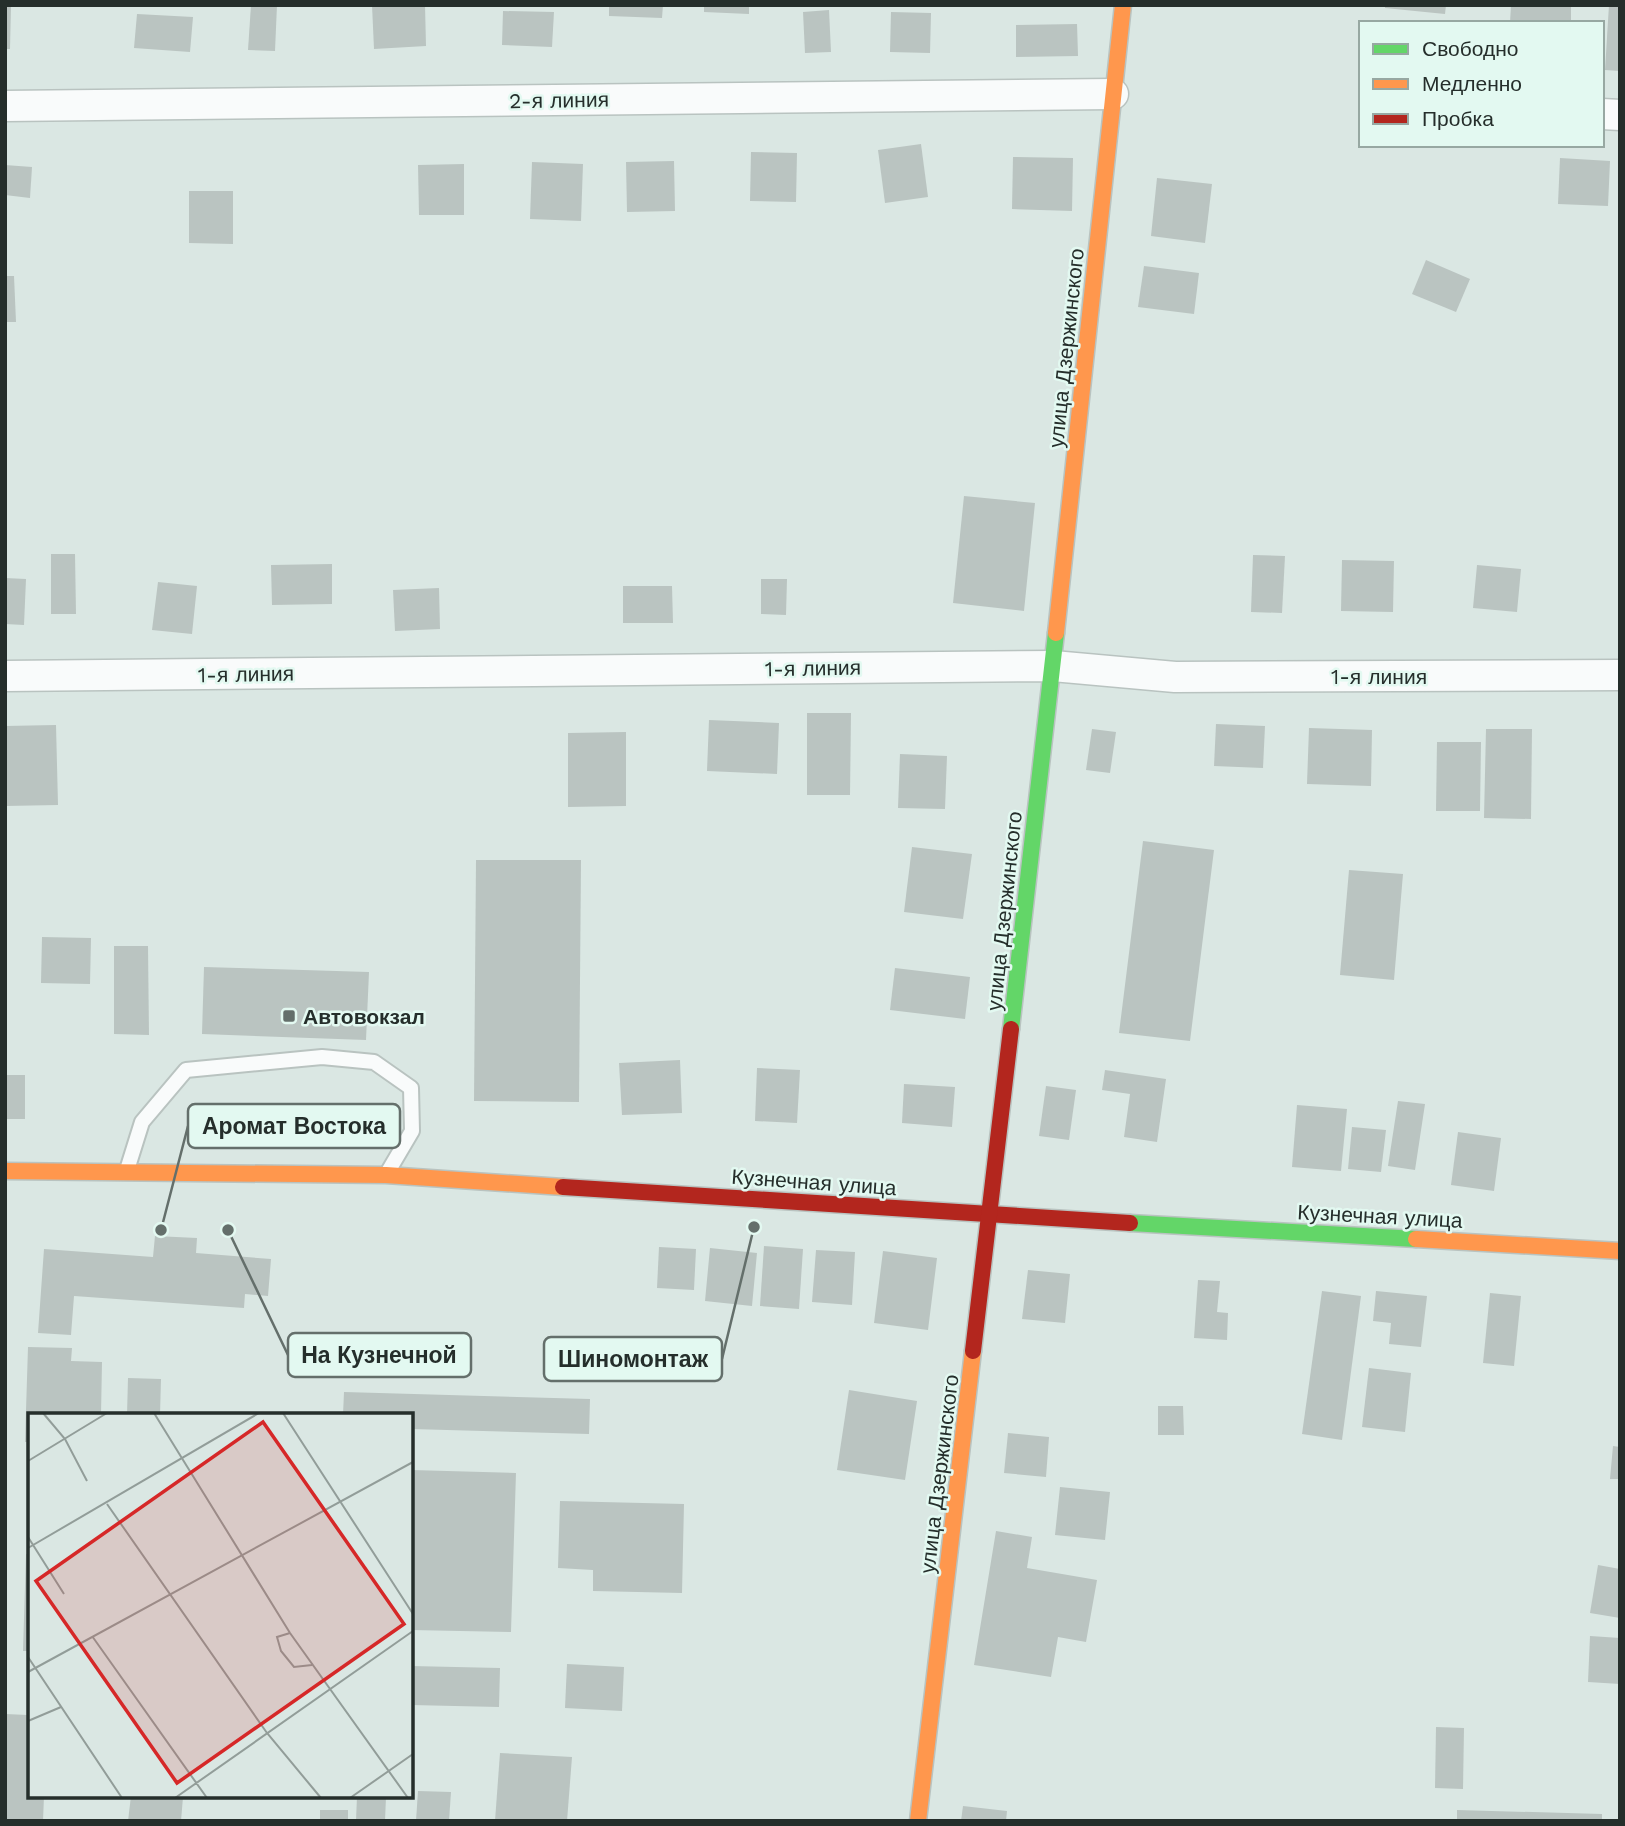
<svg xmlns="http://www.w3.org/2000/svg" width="1625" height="1826" viewBox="0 0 1625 1826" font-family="'Work Sans',sans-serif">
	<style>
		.building { fill: #bac4c1 }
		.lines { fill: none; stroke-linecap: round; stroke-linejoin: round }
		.lane-casing { stroke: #b9c3c0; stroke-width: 18 }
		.street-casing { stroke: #b9c3c0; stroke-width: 33 }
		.fast-casing { stroke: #b9c3c0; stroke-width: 19 }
		.slow-casing { stroke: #b9c3c0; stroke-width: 19 }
		.jam-casing { stroke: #b9c3c0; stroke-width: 19 }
		.lane { stroke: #f9fbfb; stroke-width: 14 }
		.street { stroke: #f9fbfb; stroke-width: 30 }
		.fast { stroke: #63d668; stroke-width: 16 }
		.slow { stroke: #ff974d; stroke-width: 16 }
		.jam { stroke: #b3261e; stroke-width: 16 }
		.poi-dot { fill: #646f6b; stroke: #e3f9f1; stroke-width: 2.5 }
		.labels { text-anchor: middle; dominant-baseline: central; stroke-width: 5; stroke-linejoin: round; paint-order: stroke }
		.street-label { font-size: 21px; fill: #252e2b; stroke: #e3f9f1 }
		.poi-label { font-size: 21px; font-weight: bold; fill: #252e2b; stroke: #e3f9f1; text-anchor: start }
		.inset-road { fill: none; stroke: #929d99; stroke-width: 2 }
		.view { fill: #d62828; fill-opacity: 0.15; stroke: #d62828; stroke-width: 3.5 }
		.inset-edge { fill: none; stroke: #252e2b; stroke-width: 3.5 }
		.leader { fill: none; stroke: #646f6b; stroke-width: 2.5 }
		.callout-dot { fill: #646f6b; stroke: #e3f9f1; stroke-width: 2.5 }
		.callout { fill: #e3f9f1; stroke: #646f6b; stroke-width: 2.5 }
		.callout-label { font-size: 23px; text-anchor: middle; font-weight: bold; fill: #252e2b }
	</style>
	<rect width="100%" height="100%" fill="#dae7e3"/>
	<!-- building -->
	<g class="building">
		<polygon points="251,5 277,5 275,51 248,50"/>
		<polygon points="372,5 425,5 426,46 374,49"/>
		<polygon points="609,5 663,5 662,18 609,16"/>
		<polygon points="704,5 749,5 749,14 704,12"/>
		<polygon points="1385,5 1446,5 1445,14 1385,8"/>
		<polygon points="1511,5 1571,7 1571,23 1510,23"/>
		<polygon points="1609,5 1620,5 1620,71 1605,70"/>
		<polygon points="5,6 11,6 10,49 5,49"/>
		<polygon points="829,10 831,52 805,53 803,12"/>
		<polygon points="503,11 554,12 552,47 502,45"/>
		<polygon points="891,12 931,13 930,53 890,52"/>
		<polygon points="137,14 193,17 190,52 134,48"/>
		<polygon points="1077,24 1078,56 1016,57 1016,25"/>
		<polygon points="921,144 928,197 885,203 878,150"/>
		<polygon points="751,152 797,153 796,202 750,201"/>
		<polygon points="1013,157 1073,158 1072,211 1012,209"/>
		<polygon points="1560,158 1610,161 1608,206 1558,204"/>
		<polygon points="674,161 675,211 627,212 626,162"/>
		<polygon points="532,162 583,164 581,221 530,219"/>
		<polygon points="464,164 464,215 419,215 418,165"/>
		<polygon points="5,165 32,167 30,198 5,195"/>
		<polygon points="1157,178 1212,184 1205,243 1151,236"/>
		<polygon points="189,191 233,191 233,244 189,243"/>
		<polygon points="1426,260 1470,279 1456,312 1412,294"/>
		<polygon points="1144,266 1199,273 1194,314 1138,307"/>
		<polygon points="5,276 14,276 16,322 5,322"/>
		<polygon points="964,496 1035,503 1024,611 953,603"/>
		<polygon points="51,554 75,554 76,614 51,614"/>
		<polygon points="1253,555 1285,556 1282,613 1251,612"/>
		<polygon points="1342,560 1394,561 1393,612 1341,611"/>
		<polygon points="332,564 332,604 272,605 271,565"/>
		<polygon points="1477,565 1521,569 1517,612 1473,608"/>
		<polygon points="5,578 26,579 24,625 5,624"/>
		<polygon points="761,579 787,579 786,615 761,614"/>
		<polygon points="158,582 197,586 192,634 152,630"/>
		<polygon points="623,586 672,586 673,623 623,623"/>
		<polygon points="439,588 440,629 395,631 393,590"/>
		<polygon points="807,713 851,713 850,795 807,795"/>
		<polygon points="709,720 779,723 777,774 707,771"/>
		<polygon points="1216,724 1265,726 1263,768 1214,766"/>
		<polygon points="56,725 58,805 5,806 5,726"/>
		<polygon points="1309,728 1372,730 1371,786 1307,784"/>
		<polygon points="1092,729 1116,732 1110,773 1086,770"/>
		<polygon points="1486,729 1532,729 1531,819 1484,818"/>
		<polygon points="626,732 626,806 568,807 568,733"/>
		<polygon points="1437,742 1481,742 1480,811 1436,811"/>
		<polygon points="900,754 947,756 945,809 898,808"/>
		<polygon points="1143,841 1214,850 1190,1041 1119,1033"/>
		<polygon points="912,847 972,854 963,919 904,912"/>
		<polygon points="476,860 581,860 579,1102 474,1101"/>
		<polygon points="1349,870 1403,874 1394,980 1340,975"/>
		<polygon points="42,937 91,938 90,984 41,983"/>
		<polygon points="114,946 148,946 149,1035 114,1034"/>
		<polygon points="204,967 369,972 366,1040 202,1034"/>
		<polygon points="895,968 970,977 965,1019 890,1010"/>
		<polygon points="680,1060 682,1113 622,1115 619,1063"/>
		<polygon points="757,1068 800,1070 797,1123 755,1121"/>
		<polygon points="1105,1070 1166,1079 1157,1142 1124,1137 1130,1094 1102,1090"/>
		<rect x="5" y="1075" width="20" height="44"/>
		<polygon points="904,1084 955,1087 952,1127 902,1123"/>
		<polygon points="1046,1086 1076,1090 1069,1140 1039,1136"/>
		<polygon points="1398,1101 1425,1104 1415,1170 1388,1166"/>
		<polygon points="1297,1105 1347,1109 1341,1171 1292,1167"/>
		<polygon points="1352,1127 1386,1130 1381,1172 1348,1169"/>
		<polygon points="1458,1132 1501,1138 1494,1191 1451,1185"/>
		<polygon points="155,1236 197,1238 196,1253 271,1259 268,1296 245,1294 244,1308 74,1296 71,1335 38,1333 44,1249 153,1257"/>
		<polygon points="764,1246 803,1249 799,1309 760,1306"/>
		<polygon points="659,1247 696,1249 694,1290 657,1288"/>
		<polygon points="710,1248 757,1253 752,1306 705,1301"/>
		<polygon points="816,1250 855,1252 852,1305 812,1302"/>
		<polygon points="883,1251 937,1258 928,1330 874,1323"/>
		<polygon points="1028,1270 1070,1274 1065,1323 1022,1319"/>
		<polygon points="1198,1280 1220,1281 1217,1312 1228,1313 1227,1340 1194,1338"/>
		<polygon points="1322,1291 1361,1296 1342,1440 1302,1434"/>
		<polygon points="1376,1291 1427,1296 1421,1347 1389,1344 1391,1323 1373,1321"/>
		<polygon points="1490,1293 1521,1296 1514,1366 1483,1363"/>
		<polygon points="28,1347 72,1348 71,1361 102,1362 101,1415 30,1415 30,1442 25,1442"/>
		<polygon points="1369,1368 1411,1373 1405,1432 1362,1427"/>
		<polygon points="128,1378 161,1379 160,1415 127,1415"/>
		<polygon points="849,1390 917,1401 905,1480 837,1470"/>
		<polygon points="344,1392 590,1399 589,1434 411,1429 411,1415 343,1415"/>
		<polygon points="1158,1406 1183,1406 1184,1435 1158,1435"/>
		<polygon points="1008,1433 1049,1437 1046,1477 1004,1473"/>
		<polygon points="1613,1446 1620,1447 1620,1479 1610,1479"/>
		<polygon points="411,1470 516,1473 511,1632 411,1630"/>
		<polygon points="1060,1487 1110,1492 1105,1540 1055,1535"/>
		<polygon points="560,1501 684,1504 682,1593 593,1591 593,1570 558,1568"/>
		<polygon points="996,1531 1032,1537 1027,1568 1097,1580 1086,1642 1058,1637 1051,1677 974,1665"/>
		<polygon points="26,1554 30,1554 30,1651 23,1651"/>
		<polygon points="1598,1565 1620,1569 1620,1618 1590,1613"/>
		<polygon points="1590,1636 1620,1638 1620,1684 1588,1682"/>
		<polygon points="567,1664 624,1667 622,1711 565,1708"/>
		<polygon points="411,1666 500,1668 499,1707 411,1705"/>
		<polygon points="5,1714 28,1715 30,1796 44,1796 43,1821 5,1821"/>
		<polygon points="1436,1727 1464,1728 1463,1789 1435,1788"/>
		<polygon points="500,1753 572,1757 567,1821 495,1821"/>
		<polygon points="418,1791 451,1792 449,1821 416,1821"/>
		<polygon points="131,1796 183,1797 181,1821 128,1821"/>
		<polygon points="357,1796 386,1797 385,1821 356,1821"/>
		<polygon points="963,1806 1007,1811 1006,1821 961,1821"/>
		<rect x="320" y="1810" width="28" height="11"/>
		<polygon points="1457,1810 1602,1814 1602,1821 1457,1821"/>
	</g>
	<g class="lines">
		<!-- lane casing -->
		<g class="lane-casing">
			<polyline id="lane" points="127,1170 142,1122 186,1070 322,1057 374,1062 411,1088 412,1131 389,1170"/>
		</g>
		<!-- street casing -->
		<g class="street-casing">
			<g id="street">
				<polyline points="5,106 1113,94"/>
				<polyline points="1602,114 1620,115"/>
				<polyline points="5,676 1053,666 1175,677 1620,675"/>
			</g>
		</g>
		<!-- fast casing -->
		<g class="fast-casing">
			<g id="fast">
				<polyline points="1011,1029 1056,633"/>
				<polyline points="1130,1223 1416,1239"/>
			</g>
		</g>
		<!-- slow casing -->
		<g class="slow-casing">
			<g id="slow">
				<polyline points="1056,633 1123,5"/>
				<polyline points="5,1171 386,1175 563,1187"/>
				<polyline points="1416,1239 1620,1251"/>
				<polyline points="918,1821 973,1351"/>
			</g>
		</g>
		<!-- jam casing -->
		<g class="jam-casing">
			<g id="jam">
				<polyline points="563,1187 1130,1223"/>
				<polyline points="973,1351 1011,1029"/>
			</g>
		</g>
		<!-- lane -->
		<use href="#lane" class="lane"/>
		<!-- street -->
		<use href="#street" class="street"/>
		<!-- fast -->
		<use href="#fast" class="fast"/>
		<!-- slow -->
		<use href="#slow" class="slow"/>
		<!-- jam -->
		<use href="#jam" class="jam"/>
	</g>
	<!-- markers -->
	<rect class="poi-dot" x="282" y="1009" width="14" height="14" rx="3.5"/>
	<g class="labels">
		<!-- street labels -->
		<g class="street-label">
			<text transform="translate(559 100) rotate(-1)">2-я линия</text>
			<text transform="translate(1066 348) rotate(-84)">улица Дзержинского</text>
			<text transform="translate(813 668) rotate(-1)">1-я линия</text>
			<text transform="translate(246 674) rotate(-1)">1-я линия</text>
			<text x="1379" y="676">1-я линия</text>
			<text transform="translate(1004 911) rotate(-84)">улица Дзержинского</text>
			<text transform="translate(814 1182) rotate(4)">Кузнечная улица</text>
			<text transform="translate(1380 1216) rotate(3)">Кузнечная улица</text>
			<text transform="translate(939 1474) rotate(-83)">улица Дзержинского</text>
		</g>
		<!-- poi labels -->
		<g class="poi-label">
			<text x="303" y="1016">Автовокзал</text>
		</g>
	</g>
	<!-- overview -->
	<g transform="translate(28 1413)">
		<rect width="385" height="385" fill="#dae7e3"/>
		<path class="inset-road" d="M15,0L37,26L59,68M126,0L262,220L380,385M255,0L385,201M0,48L79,0M79,91L239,320L293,385M0,124L36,181M0,135L231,0M262,220L249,224L253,238L266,254L284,252M64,223L179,385M0,244L94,385M0,259L385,49M0,308L33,294M147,385L385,218M322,385L385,341"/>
		<path class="view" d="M235,9L376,211L149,370L8,168Z"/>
		<rect width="385" height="385" class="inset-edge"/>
	</g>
	<!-- callouts -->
	<path class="leader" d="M161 1230L188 1126M228 1230L288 1355M754 1227L722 1359"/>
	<g class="callout-dot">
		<circle cx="161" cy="1230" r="7"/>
		<circle cx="228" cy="1230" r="7"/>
		<circle cx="754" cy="1227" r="7"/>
	</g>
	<g class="callout">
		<rect x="188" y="1104" width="212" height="44" rx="7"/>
		<rect x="288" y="1333" width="183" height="44" rx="7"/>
		<rect x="544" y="1337" width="178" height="44" rx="7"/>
	</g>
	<g class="callout-label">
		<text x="294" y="1134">Аромат Востока</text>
		<text x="379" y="1363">На Кузнечной</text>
		<text x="633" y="1367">Шиномонтаж</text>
	</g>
	<!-- border -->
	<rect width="1625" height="1826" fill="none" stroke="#252e2b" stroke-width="14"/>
	<!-- legend -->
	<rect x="1359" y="21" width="245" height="126" fill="#e3f9f1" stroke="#97a8a2" stroke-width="2"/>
	<rect x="1373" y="44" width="35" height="10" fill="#63d668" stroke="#97a8a2" stroke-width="2"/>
	<text x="1422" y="56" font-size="21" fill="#252e2b">Свободно</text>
	<rect x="1373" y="79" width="35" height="10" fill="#ff974d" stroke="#97a8a2" stroke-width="2"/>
	<text x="1422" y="91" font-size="21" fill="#252e2b">Медленно</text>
	<rect x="1373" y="114" width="35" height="10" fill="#b3261e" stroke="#97a8a2" stroke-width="2"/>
	<text x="1422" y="126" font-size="21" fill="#252e2b">Пробка</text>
</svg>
